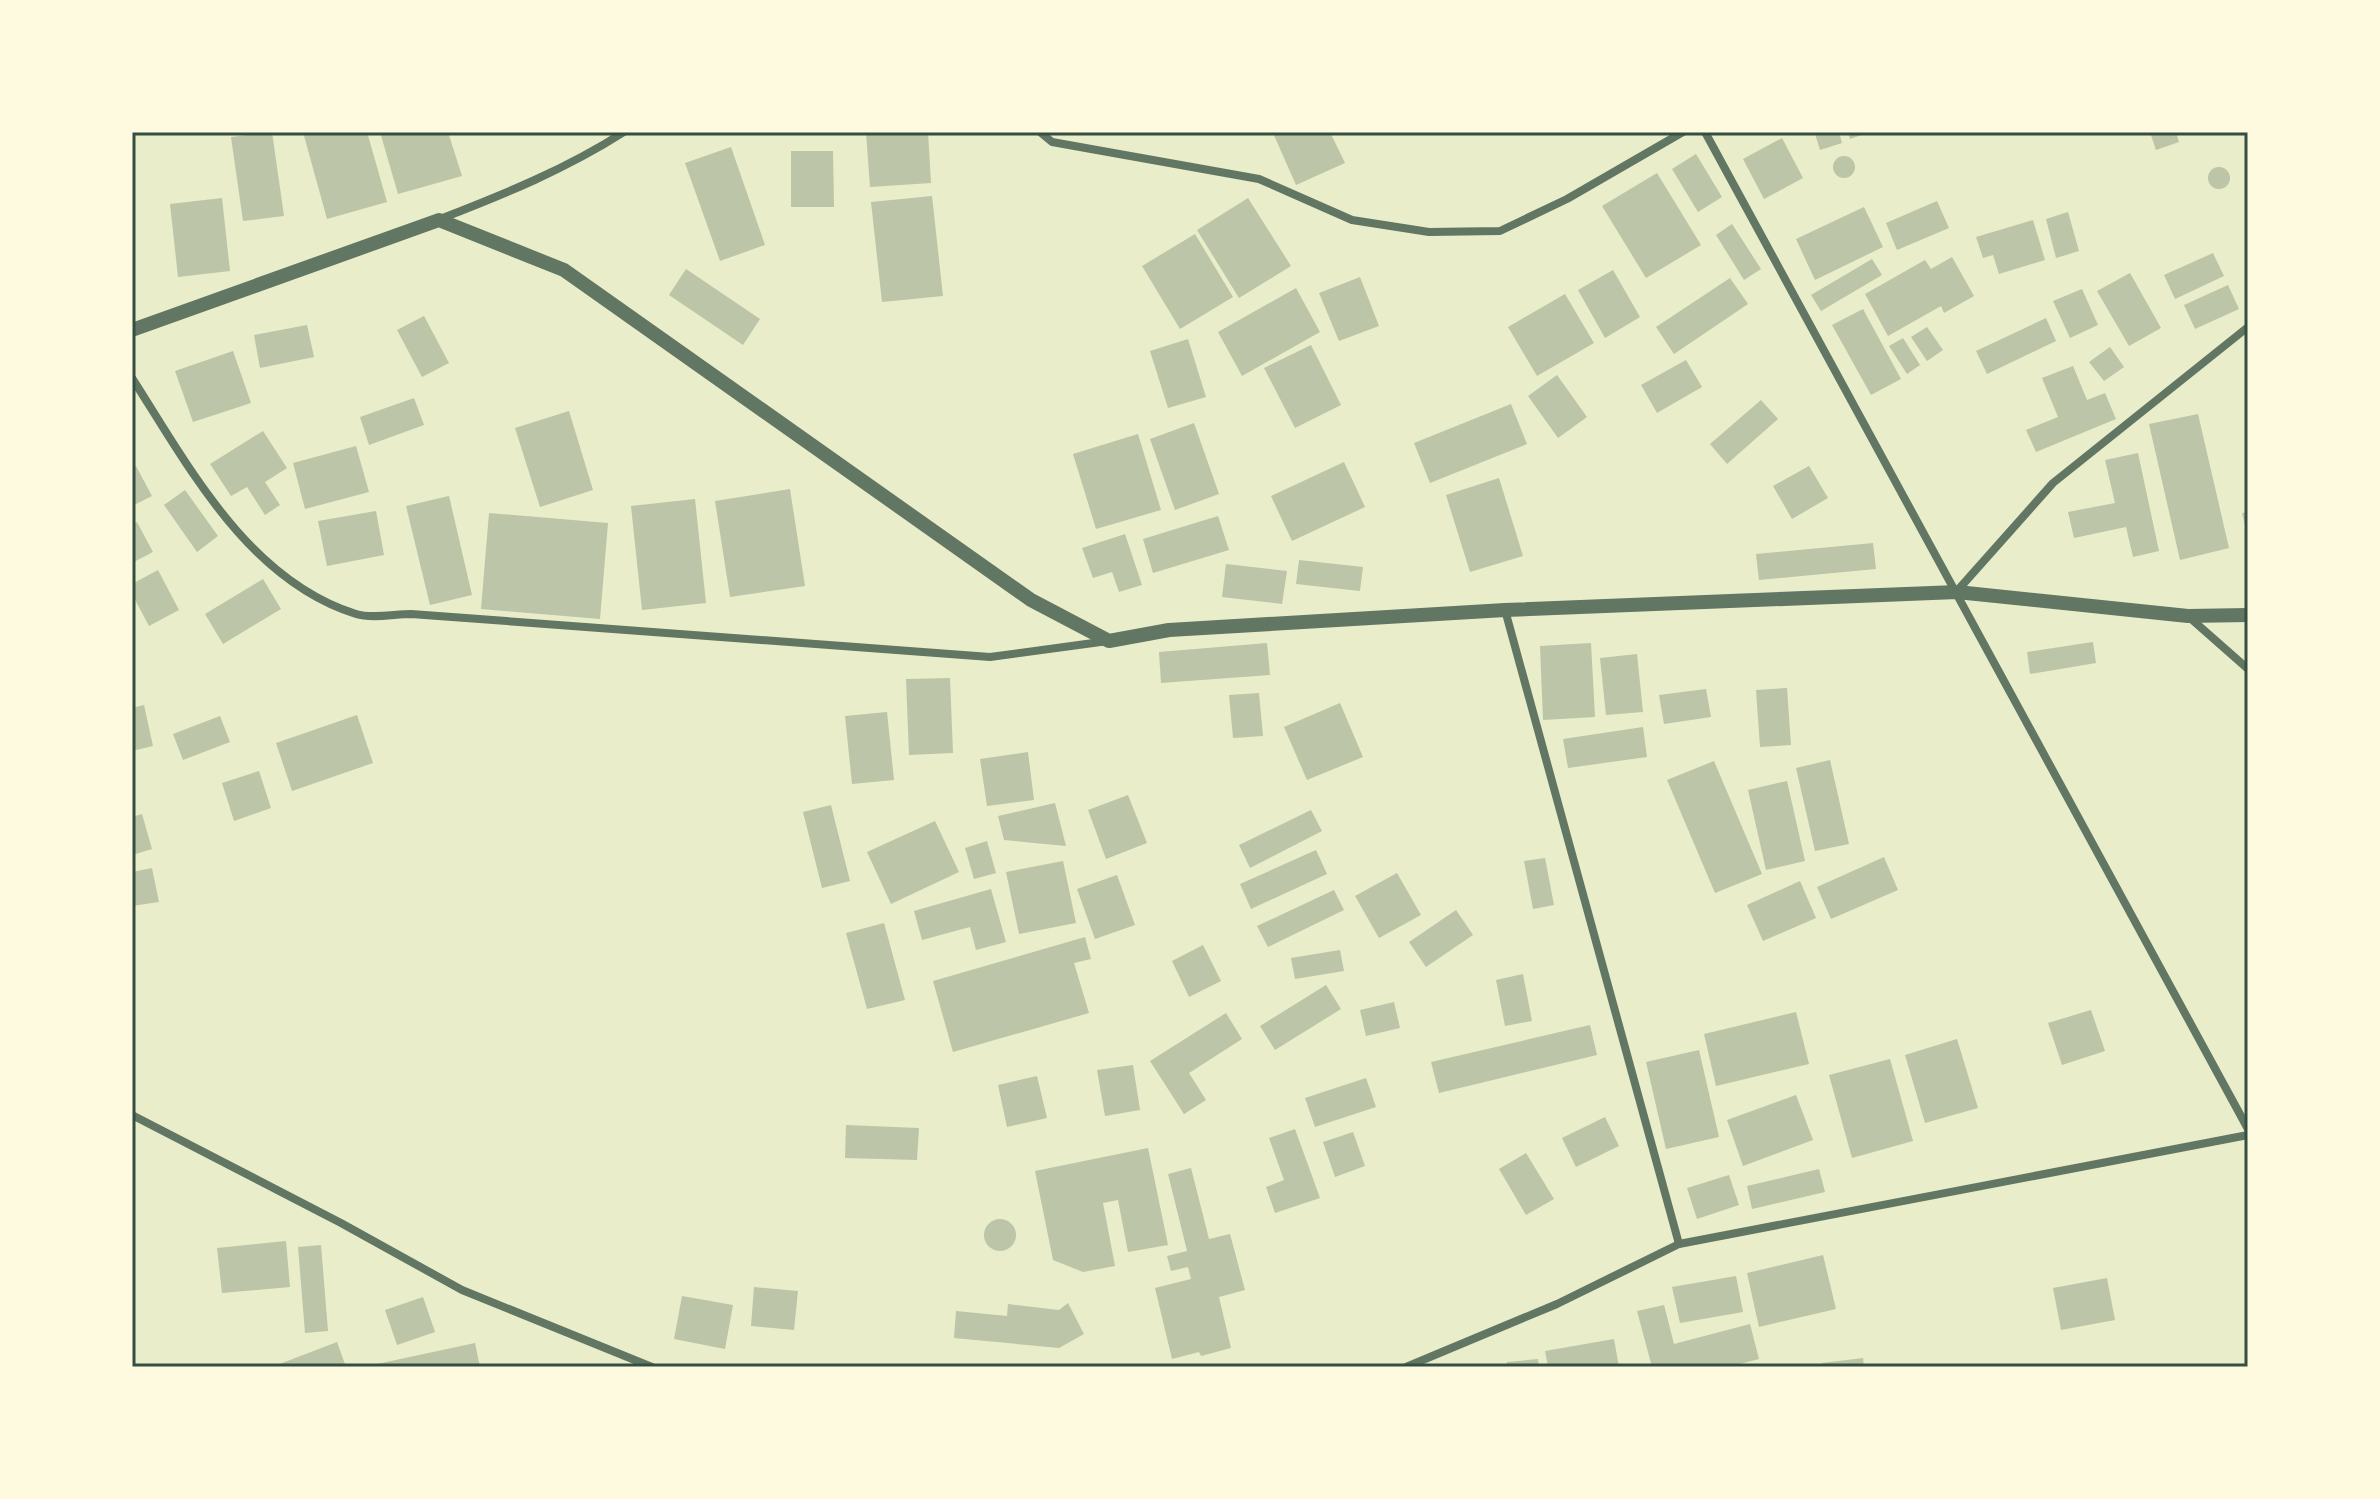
<svg xmlns="http://www.w3.org/2000/svg" width="2380" height="1499" viewBox="0 0 2380 1499" font-family="'Work Sans',sans-serif">
	<style>
		.building { fill: #bcc5a7 }
		.lines { fill: none; stroke-linecap: round; stroke-linejoin: round }
		.minor { stroke: #617663; stroke-width: 8 }
		.tertiary { stroke: #617663; stroke-width: 14 }
		.neatline { fill: none; stroke: #344e41; stroke-width: 3 }
	</style>
	<rect width="100%" height="100%" fill="#e9edc9"/>
	<!-- building -->
	<g class="building">
		<polygon points="272,132 284,216 243,221 231,137"/>
		<polygon points="303,132 367,132 387,202 327,219"/>
		<polygon points="380,132 448,132 462,176 398,194"/>
		<polygon points="866,132 928,132 931,183 870,187"/>
		<polygon points="1276,132 1330,132 1345,163 1296,185 1273,133"/>
		<polygon points="1823,132 1839,132 1842,143 1820,150 1815,134"/>
		<polygon points="1848,132 1870,132 1850,139"/>
		<polygon points="2150,132 2176,132 2179,142 2156,150"/>
		<polygon points="1782,138 1803,178 1764,199 1743,159"/>
		<polygon points="731,147 765,245 720,261 685,163"/>
		<polygon points="791,151 833,151 834,207 791,207"/>
		<polygon points="1696,154 1722,197 1698,212 1672,169"/>
		<circle cx="1844" cy="167" r="11"/>
		<circle cx="2219" cy="178" r="11"/>
		<polygon points="1657,173 1701,245 1646,278 1602,206"/>
		<polygon points="932,196 943,296 882,302 871,202"/>
		<polygon points="222,198 230,271 178,277 170,204"/>
		<polygon points="1248,198 1291,266 1239,298 1197,230"/>
		<polygon points="1937,201 1949,228 1897,250 1886,223"/>
		<polygon points="1864,207 1883,247 1815,280 1796,239"/>
		<polygon points="2068,212 2079,251 2056,258 2046,219"/>
		<polygon points="2033,220 2045,260 1999,274 1993,255 1983,258 1976,237"/>
		<polygon points="1732,224 1761,269 1744,280 1716,235"/>
		<polygon points="1195,234 1233,297 1180,329 1142,266"/>
		<polygon points="2213,253 2224,276 2175,299 2164,275"/>
		<polygon points="1952,257 1974,296 1944,313 1941,306 1888,336 1865,294 1925,260 1931,269"/>
		<polygon points="1872,259 1882,275 1821,311 1811,295"/>
		<polygon points="686,269 760,319 743,345 669,295"/>
		<polygon points="1613,270 1640,317 1605,338 1578,290"/>
		<polygon points="2130,273 2161,328 2129,346 2097,291"/>
		<polygon points="1360,277 1379,326 1339,341 1319,293"/>
		<polygon points="1730,278 1748,304 1674,354 1656,327"/>
		<polygon points="2228,285 2239,309 2195,329 2184,305"/>
		<polygon points="1296,288 1320,332 1242,376 1218,332"/>
		<polygon points="2082,289 2098,325 2070,338 2053,301"/>
		<polygon points="1565,294 1594,343 1537,376 1508,327"/>
		<polygon points="1863,309 1901,379 1871,395 1832,325"/>
		<polygon points="424,316 449,363 422,377 397,330"/>
		<polygon points="2046,318 2056,341 1987,374 1976,351"/>
		<polygon points="307,325 314,357 260,368 254,335"/>
		<polygon points="1927,327 1943,350 1927,361 1911,337"/>
		<polygon points="1903,338 1920,365 1907,374 1889,346"/>
		<polygon points="1188,339 1206,397 1168,408 1150,351"/>
		<polygon points="1311,345 1341,405 1295,428 1264,368"/>
		<polygon points="2110,347 2124,367 2104,381 2089,362"/>
		<polygon points="233,351 251,403 193,422 175,371"/>
		<polygon points="1686,360 1702,387 1657,413 1641,385"/>
		<polygon points="2073,366 2087,400 2105,393 2116,419 2036,452 2026,430 2058,417 2042,378"/>
		<polygon points="1557,375 1587,417 1558,438 1528,396"/>
		<polygon points="414,398 424,425 369,445 360,417"/>
		<polygon points="1761,400 1778,419 1727,464 1710,444"/>
		<polygon points="1511,404 1527,444 1430,483 1414,443"/>
		<polygon points="569,411 593,490 540,507 515,428"/>
		<polygon points="2198,414 2229,548 2180,560 2149,424"/>
		<polygon points="1194,423 1219,494 1175,510 1150,439"/>
		<polygon points="263,431 287,468 265,482 280,505 265,515 247,487 231,496 210,464"/>
		<polygon points="1138,434 1161,510 1096,529 1073,454"/>
		<polygon points="356,446 369,492 305,509 293,463"/>
		<polygon points="2138,453 2159,551 2133,557 2126,527 2074,538 2068,512 2115,503 2105,460"/>
		<polygon points="1344,462 1365,507 1292,541 1271,496"/>
		<polygon points="136,466 152,496 132,506 132,468"/>
		<polygon points="1809,466 1828,498 1792,519 1773,486"/>
		<polygon points="1499,478 1523,556 1470,572 1446,495"/>
		<polygon points="790,489 805,586 730,597 715,501"/>
		<polygon points="185,490 218,536 197,552 164,505"/>
		<polygon points="449,496 472,595 430,605 406,506"/>
		<polygon points="695,499 706,603 642,610 631,506"/>
		<polygon points="376,511 384,555 327,566 318,521"/>
		<polygon points="2248,512 2248,533 2247,533 2242,513"/>
		<polygon points="489,513 608,523 600,619 481,609"/>
		<polygon points="1218,516 1229,550 1153,573 1143,539"/>
		<polygon points="137,522 153,552 132,563 132,525"/>
		<polygon points="1125,534 1142,585 1119,592 1112,572 1093,578 1082,548"/>
		<polygon points="1873,543 1876,569 1759,580 1756,554"/>
		<polygon points="1299,560 1363,567 1360,591 1296,584"/>
		<polygon points="1226,564 1287,571 1282,604 1222,597"/>
		<polygon points="158,570 179,610 149,626 132,594 132,584"/>
		<polygon points="263,579 281,609 223,644 205,614"/>
		<polygon points="2093,642 2096,663 2030,674 2027,652"/>
		<polygon points="1267,643 1270,675 1161,683 1159,652"/>
		<polygon points="1591,643 1595,717 1543,720 1540,646"/>
		<polygon points="1637,654 1643,712 1606,715 1600,658"/>
		<polygon points="950,678 953,753 909,755 906,679"/>
		<polygon points="1787,688 1791,745 1760,747 1756,690"/>
		<polygon points="1706,689 1711,717 1664,724 1659,695"/>
		<polygon points="1259,693 1263,736 1233,738 1229,695"/>
		<polygon points="1340,703 1363,757 1307,780 1284,727"/>
		<polygon points="144,705 153,746 132,751 132,708"/>
		<polygon points="887,712 894,780 852,784 845,716"/>
		<polygon points="357,715 373,763 292,791 276,743"/>
		<polygon points="220,716 230,742 183,760 173,734"/>
		<polygon points="1643,727 1647,757 1568,768 1563,739"/>
		<polygon points="1028,752 1034,800 987,806 980,759"/>
		<polygon points="1830,760 1849,844 1815,851 1796,768"/>
		<polygon points="1714,761 1762,874 1715,893 1667,780"/>
		<polygon points="259,771 271,808 234,821 222,783"/>
		<polygon points="1787,781 1805,861 1766,870 1748,790"/>
		<polygon points="1128,795 1147,843 1106,859 1088,810"/>
		<polygon points="1055,803 1066,846 1004,840 998,816"/>
		<polygon points="831,805 850,881 822,888 803,812"/>
		<polygon points="1311,810 1322,831 1250,868 1239,845"/>
		<polygon points="142,814 152,849 132,855 132,817"/>
		<polygon points="935,821 959,872 891,904 867,852"/>
		<polygon points="987,841 996,873 974,879 965,848"/>
		<polygon points="1316,850 1327,874 1251,909 1240,884"/>
		<polygon points="1884,857 1898,890 1831,919 1817,887"/>
		<polygon points="1545,858 1554,905 1533,909 1524,861"/>
		<polygon points="1063,861 1076,923 1019,934 1006,872"/>
		<polygon points="152,868 159,902 132,906 132,872"/>
		<polygon points="1397,873 1421,915 1379,938 1355,896"/>
		<polygon points="1117,875 1135,925 1095,939 1077,889"/>
		<polygon points="1800,881 1816,918 1763,941 1747,905"/>
		<polygon points="991,889 1006,942 976,950 970,927 922,940 914,911"/>
		<polygon points="1334,890 1344,910 1268,947 1257,926"/>
		<polygon points="1456,910 1473,935 1426,967 1409,942"/>
		<polygon points="884,923 905,1000 867,1009 846,933"/>
		<polygon points="1085,937 1091,959 1074,963 1089,1013 953,1052 933,981"/>
		<polygon points="1203,945 1221,981 1189,997 1172,961"/>
		<polygon points="1340,950 1344,971 1295,979 1291,958"/>
		<polygon points="1523,974 1532,1021 1505,1026 1496,980"/>
		<polygon points="1326,985 1341,1009 1275,1050 1260,1026"/>
		<polygon points="1394,1002 1400,1028 1366,1036 1360,1010"/>
		<polygon points="2091,1010 2105,1051 2062,1065 2048,1023"/>
		<polygon points="1796,1012 1809,1064 1716,1086 1704,1034"/>
		<polygon points="1226,1013 1242,1039 1189,1073 1206,1100 1184,1114 1150,1061"/>
		<polygon points="1590,1025 1597,1055 1439,1093 1431,1062"/>
		<polygon points="1957,1039 1978,1108 1925,1123 1905,1055"/>
		<polygon points="1699,1050 1719,1137 1666,1149 1646,1062"/>
		<polygon points="1890,1059 1913,1141 1852,1158 1829,1075"/>
		<polygon points="1133,1065 1140,1110 1105,1116 1097,1070"/>
		<polygon points="1037,1076 1047,1118 1007,1127 998,1085"/>
		<polygon points="1366,1078 1376,1107 1315,1127 1305,1098"/>
		<polygon points="1796,1095 1813,1140 1743,1166 1727,1120"/>
		<polygon points="1605,1117 1619,1146 1576,1167 1562,1138"/>
		<polygon points="846,1125 919,1128 917,1160 845,1158"/>
		<polygon points="1295,1129 1320,1198 1275,1213 1266,1187 1284,1180 1269,1138"/>
		<polygon points="1353,1132 1365,1166 1335,1177 1323,1142"/>
		<polygon points="1148,1148 1168,1245 1128,1252 1118,1200 1103,1203 1115,1266 1083,1272 1053,1260 1035,1171"/>
		<polygon points="1526,1153 1554,1199 1526,1215 1499,1169"/>
		<polygon points="1191,1168 1209,1239 1230,1234 1245,1290 1219,1297 1231,1348 1201,1356 1199,1352 1172,1359 1155,1288 1191,1279 1188,1267 1171,1271 1167,1256 1187,1251 1168,1174"/>
		<polygon points="1819,1169 1825,1192 1752,1209 1747,1186"/>
		<polygon points="1729,1175 1739,1205 1697,1219 1687,1188"/>
		<circle cx="1000" cy="1235" r="16"/>
		<polygon points="286,1241 290,1287 222,1293 217,1248"/>
		<polygon points="321,1245 328,1331 305,1333 298,1247"/>
		<polygon points="1823,1255 1836,1309 1759,1327 1747,1273"/>
		<polygon points="1736,1276 1743,1312 1680,1323 1672,1287"/>
		<polygon points="2107,1278 2115,1320 2061,1330 2053,1288"/>
		<polygon points="754,1287 798,1291 794,1330 751,1326"/>
		<polygon points="682,1296 733,1305 725,1349 674,1339"/>
		<polygon points="423,1297 435,1332 397,1345 385,1310"/>
		<polygon points="1068,1303 1084,1334 1059,1348 954,1338 956,1311 1007,1316 1008,1304 1059,1310"/>
		<polygon points="1664,1305 1674,1344 1750,1324 1759,1359 1728,1367 1652,1367 1637,1311"/>
		<polygon points="1614,1339 1619,1367 1548,1367 1545,1351"/>
		<polygon points="337,1342 346,1367 278,1367 277,1365"/>
		<polygon points="475,1343 480,1367 378,1367 377,1364"/>
		<polygon points="1863,1358 1864,1367 1823,1367 1822,1363"/>
		<polygon points="1538,1359 1539,1367 1507,1367 1507,1362"/>
	</g>
	<g class="lines">
		<!-- minor -->
		<g class="minor">
			<polyline points="1040,132 1052,142 1259,179 1352,220 1429,232 1500,231 1567,199 1683,132"/>
			<polyline points="1705,132 2248,1129"/>
			<path d="M440,219C505,194 566,169 624,132"/>
			<path d="M132,378C189,467 248,580 356,614C372,619 395,614 411,614L990,657L1108,641"/>
			<polyline points="1957,591 2053,483 2248,327"/>
			<polyline points="1505,610 1679,1244"/>
			<polyline points="2189,617 2248,669"/>
			<polyline points="132,1115 341,1223 462,1290 652,1367"/>
			<polyline points="1406,1367 1557,1304 1679,1244 2248,1135"/>
		</g>
		<!-- tertiary -->
		<polyline class="tertiary" points="132,330 439,220 564,270 1031,600 1109,641 1169,630 1505,610 1957,592 2188,616 2248,615"/>
	</g>
	<!-- border -->
	<rect width="2380" height="1499" fill="none" stroke="#fefae0" stroke-width="268"/>
	<rect x="134" y="134" width="2112" height="1231" class="neatline"/>
</svg>
